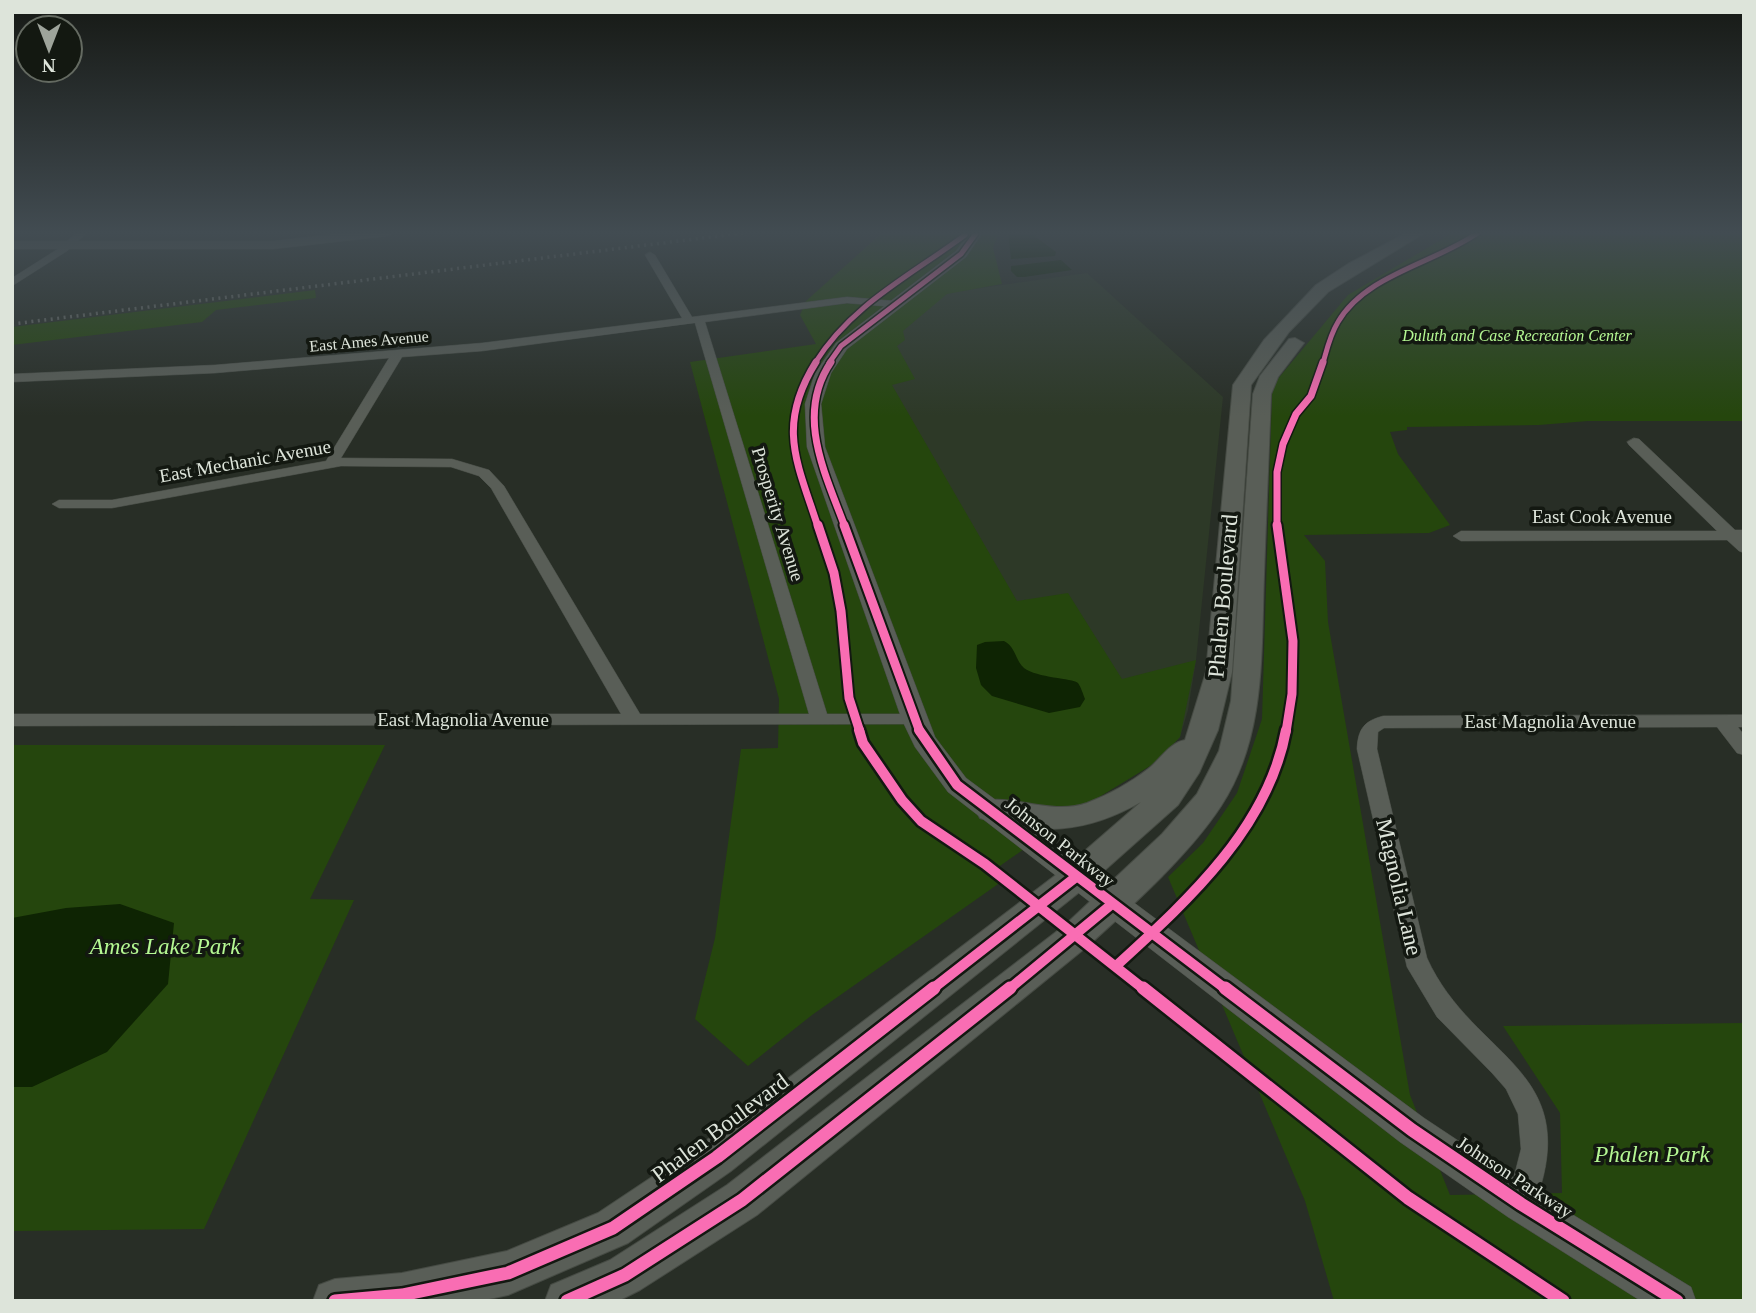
<svg xmlns="http://www.w3.org/2000/svg" width="1756" height="1313" viewBox="0 0 1756 1313" font-family="Georgia,serif">
	<style>
		.built { fill: #2d3927 }
		.green { fill: #25460d }
		.water { fill: #0e2403 }
		.lines { fill: none; stroke-linecap: round; stroke-linejoin: round }
		.minor-casing { stroke: #464b44; stroke-width: 1 }
		.tertiary-casing { stroke: #464b44; stroke-width: 1 }
		.secondary-casing { stroke: #464b44; stroke-width: 2 }
		.minor { fill: #595e57; fill-rule: evenodd }
		.tertiary { fill: #595e57; fill-rule: evenodd }
		.secondary { fill: #595e57; fill-rule: evenodd }
		.rail { stroke: #666a65; stroke-width: 3.5; stroke-dasharray: 2 4.5; stroke-linecap: butt }
		.cycleway-far4-casing { stroke: #131811; stroke-width: 8 }
		.cycleway-far3-casing { stroke: #131811; stroke-width: 10 }
		.cycleway-far2-casing { stroke: #131811; stroke-width: 13 }
		.cycleway-far1-casing { stroke: #131811; stroke-width: 15 }
		.cycleway-casing { stroke: #131811; stroke-width: 18 }
		.cycleway-far4 { stroke: #f96db3; stroke-width: 5 }
		.cycleway-far3 { stroke: #f96db3; stroke-width: 7 }
		.cycleway-far2 { stroke: #f96db3; stroke-width: 9 }
		.cycleway-far1 { stroke: #f96db3; stroke-width: 10 }
		.cycleway { stroke: #f96db3; stroke-width: 13 }
		.labels { text-anchor: middle; dominant-baseline: central; stroke-width: 7; stroke-linejoin: round; paint-order: stroke }
		.far-park-label { font-size: 16px; font-style: italic; fill: #b5f893; stroke: #131811 }
		.far-street-label { font-size: 16px; fill: #dde4da; stroke: #131811 }
		.street-label { font-size: 19px; fill: #dde4da; stroke: #131811 }
		.near-street-label { font-size: 23px; fill: #dde4da; stroke: #131811 }
		.near-park-label { font-size: 23px; font-style: italic; fill: #b5f893; stroke: #131811 }
	</style>
	<rect width="100%" height="100%" fill="#282e26"/>
	<!-- built -->
	<polygon class="built" points="1087,273 1223,397 1196,660 1188,710 1180,737 1155,763 834,392 924,296"/>
	<!-- green -->
	<g class="green">
		<polygon points="883,232 999,232 993,248 1002,284 947,294 903,331 905,340 897,346 915,379 892,385 1017,601 1068,593 1122,679 1196,660 1180,737 1155,763 1091,802 987,875 1001,882 812,1015 748,1066 695,1019 715,938 741,749 778,748 779,699 690,362 816,344 800,315 806,301"/>
		<polygon points="1454,232 1744,232 1744,421 1588,421 1539,425 1407,427 1407,430 1390,432 1398,454 1450,525 1429,533 1304,535 1325,561 1328,622 1410,1095 1450,1195 1562,1193 1560,1113 1503,1026 1744,1023 1744,1301 1334,1301 1305,1201 1168,877 1203,843 1237,793 1262,719 1272,394 1276,381 1348,295"/>
		<polygon points="315,290 316,298 216,310 202,322 12,345 12,327"/>
		<polygon points="12,745 385,745 310,899 354,900 204,1229 12,1231"/>
	</g>
	<!-- water -->
	<g class="water">
		<polygon points="1008,232 1029,232 1056,252 1055,256 1011,259"/>
		<polygon points="1061,260 1072,270 1024,277 1017,277 1011,271 1011,266"/>
		<path d="M1004,641C1016,647 1015,660 1024,668C1037,678 1072,678 1078,683C1081,687 1083,694 1085,699L1080,707L1049,713L992,696L981,685L976,668L977,645L985,642Z"/>
		<polygon points="120,904 174,923 168,984 107,1052 32,1087 12,1087 12,918 66,908"/>
	</g>
	<g class="lines">
		<!-- minor casing -->
		<g class="minor-casing">
			<g id="minor">
				<polygon points="77,232 88,232 67,251 12,286 12,278 61,247"/>
				<path d="M650,252L655,255L692,317L847,297L894,301L899,304L894,307L847,303L705,322L827,714H914L921,716L923,720L921,724L12,726V714H621L491,488L479,476L451,467L341,466L112,508H59L52,504L59,500H112L326,461L389,358L215,373L12,382V374L215,365L482,343L682,318L645,255ZM695,323L809,714H640L504,486L489,470L452,459L341,458L402,357L482,351Z"/>
				<polygon points="1634,438 1639,439 1735,530 1744,530 1744,553 1739,551 1727,540 1461,541 1453,536 1461,531 1717,531 1629,445 1627,442"/>
				<path d="M1744,715V727H1738L1744,735V755L1737,753L1717,727L1384,728L1378,732L1377,749L1427,958C1474,1062 1591,1068 1531,1214L1521,1218L1511,1214L1507,1204L1521,1149L1518,1114L1506,1089L1492,1073L1437,1017L1407,967L1357,749C1358,729 1364,721 1383,716Z"/>
			</g>
		</g>
		<!-- tertiary casing -->
		<g class="tertiary-casing">
			<g id="tertiary">
				<polygon points="351,232 394,232 388,236 273,249 12,249 12,241 273,241"/>
				<polygon points="970,232 983,232 966,257 847,349 831,373 821,404 825,447 935,737 966,778 1424,1118 1534,1191 1691,1287 1696,1301 1641,1301 1508,1217 1400,1142 948,792 915,747 902,720 807,447 805,404 815,373 836,343 956,251"/>
			</g>
		</g>
		<!-- secondary casing -->
		<g class="secondary-casing">
			<g id="secondary">
				<path d="M1408,232H1426L1328,292L1289,332L1251,385L1232,672L1218,730L1199,773L1178,805L1087,886L731,1171L628,1243L508,1295L480,1301H313L319,1285L335,1279L402,1273L507,1251L598,1213L703,1143L1065,868L1141,802C1087,833 1040,836 980,818L976,810L980,802C1011,793 1050,816 1087,803C1108,795 1130,783 1148,769C1161,759 1169,743 1185,740L1206,672L1233,385L1264,340L1316,285L1348,264Z"/>
				<path d="M1295,338L1304,343L1278,377L1271,394C1269,454 1266,514 1264,575C1261,654 1266,737 1221,806C1189,855 1132,906 1089,945L757,1215L640,1290L618,1301H545L551,1285L610,1260L727,1185L1065,925L1162,834L1197,794L1219,751L1231,701L1253,394L1260,376L1289,339Z"/>
			</g>
		</g>
		<!-- minor -->
		<use href="#minor" class="minor"/>
		<!-- tertiary -->
		<use href="#tertiary" class="tertiary"/>
		<!-- secondary -->
		<use href="#secondary" class="secondary"/>
		<!-- rail -->
		<polyline class="rail" points="12,324 751,232"/>
		<!-- cycleway-far4 casing -->
		<g class="cycleway-far4-casing">
			<g id="cycleway-far4">
				<path d="M815,363C852,304 910,276 965,235"/>
				<polyline points="829,363 841,346 961,254 977,232"/>
				<path d="M1323,363C1327,349 1330,335 1338,322C1366,274 1436,263 1479,232"/>
			</g>
		</g>
		<!-- cycleway-far3 casing -->
		<g class="cycleway-far3-casing">
			<g id="cycleway-far3">
				<path d="M816,362C776,426 797,462 818,527"/>
				<path d="M831,362C795,415 825,473 845,527"/>
				<polyline points="1277,527 1277,472 1283,444 1296,414 1311,396 1323,362"/>
			</g>
		</g>
		<!-- cycleway-far2 casing -->
		<g class="cycleway-far2-casing">
			<g id="cycleway-far2">
				<polyline points="818,525 834,573 841,611 849,698 860,732"/>
				<polyline points="844,525 920,732"/>
				<polyline points="1277,525 1293,641 1292,694 1286,732"/>
			</g>
		</g>
		<!-- cycleway-far1 casing -->
		<g class="cycleway-far1-casing">
			<g id="cycleway-far1">
				<polyline points="859,730 863,743 902,800 921,821 985,864 1145,990"/>
				<polyline points="919,730 957,785 1227,990"/>
				<path d="M1116,966C1186,902 1268,829 1286,730"/>
				<polyline points="931,990 1076,877"/>
				<polyline points="1008,990 1112,904"/>
			</g>
		</g>
		<!-- cycleway casing -->
		<g class="cycleway-casing">
			<g id="cycleway">
				<polyline points="1143,988 1408,1198 1563,1301"/>
				<polyline points="1225,988 1412,1130 1521,1204 1677,1301"/>
				<polyline points="335,1301 402,1295 508,1273 613,1228 717,1157 934,988"/>
				<polyline points="567,1301 625,1275 742,1200 1010,988"/>
			</g>
		</g>
		<!-- cycleway-far4 -->
		<use href="#cycleway-far4" class="cycleway-far4"/>
		<!-- cycleway-far3 -->
		<use href="#cycleway-far3" class="cycleway-far3"/>
		<!-- cycleway-far2 -->
		<use href="#cycleway-far2" class="cycleway-far2"/>
		<!-- cycleway-far1 -->
		<use href="#cycleway-far1" class="cycleway-far1"/>
		<!-- cycleway -->
		<use href="#cycleway" class="cycleway"/>
	</g>
	<!-- sky -->
	<linearGradient id="sky" x2="0" y2="1"><stop stop-color="#161915"/><stop offset="0.56" stop-color="#424c52"/><stop offset="1" stop-color="#424c52" stop-opacity="0"/></linearGradient>
	<rect width="1756" height="416" fill="url(#sky)"/>
	<g class="labels">
		<!-- far-park labels -->
		<g class="far-park-label">
			<text x="1517" y="335">Duluth and Case Recreation Center</text>
		</g>
		<!-- far-street labels -->
		<g class="far-street-label">
			<text transform="translate(369 341) rotate(-5)">East Ames Avenue</text>
		</g>
		<!-- street labels -->
		<g class="street-label">
			<text transform="translate(245 461) rotate(-10)">East Mechanic Avenue</text>
			<text transform="translate(778 514) rotate(73)">Prosperity Avenue</text>
			<text x="1602" y="516">East Cook Avenue</text>
			<text x="463" y="719">East Magnolia Avenue</text>
			<text x="1550" y="721">East Magnolia Avenue</text>
			<text transform="translate(1060 842) rotate(38)">Johnson Parkway</text>
			<text transform="translate(1515 1177) rotate(33)">Johnson Parkway</text>
		</g>
		<!-- near-street labels -->
		<g class="near-street-label">
			<text transform="translate(1223 596) rotate(-85)">Phalen Boulevard</text>
			<text transform="translate(1399 887) rotate(77)">Magnolia Lane</text>
			<text transform="translate(720 1128) rotate(-37)">Phalen Boulevard</text>
		</g>
		<!-- near-park labels -->
		<g class="near-park-label">
			<text x="165" y="946">Ames Lake Park</text>
			<text x="1652" y="1154">Phalen Park</text>
		</g>
	</g>
	<!-- border -->
	<rect width="1756" height="1313" fill="none" stroke="#dde4da" stroke-width="28"/>
	<!-- north arrow -->
	<g transform="translate(49 49) rotate(180)"><circle r="33" fill="#131811" stroke="#646a61" stroke-width="2"/>
	<path d="M0-5L12 26L0 18L-12 26Z" fill="#9ea49b"/>
	<text y="-10" font-size="19" font-weight="bold" text-anchor="middle" fill="#dde4da">N</text>
	</g>
</svg>
